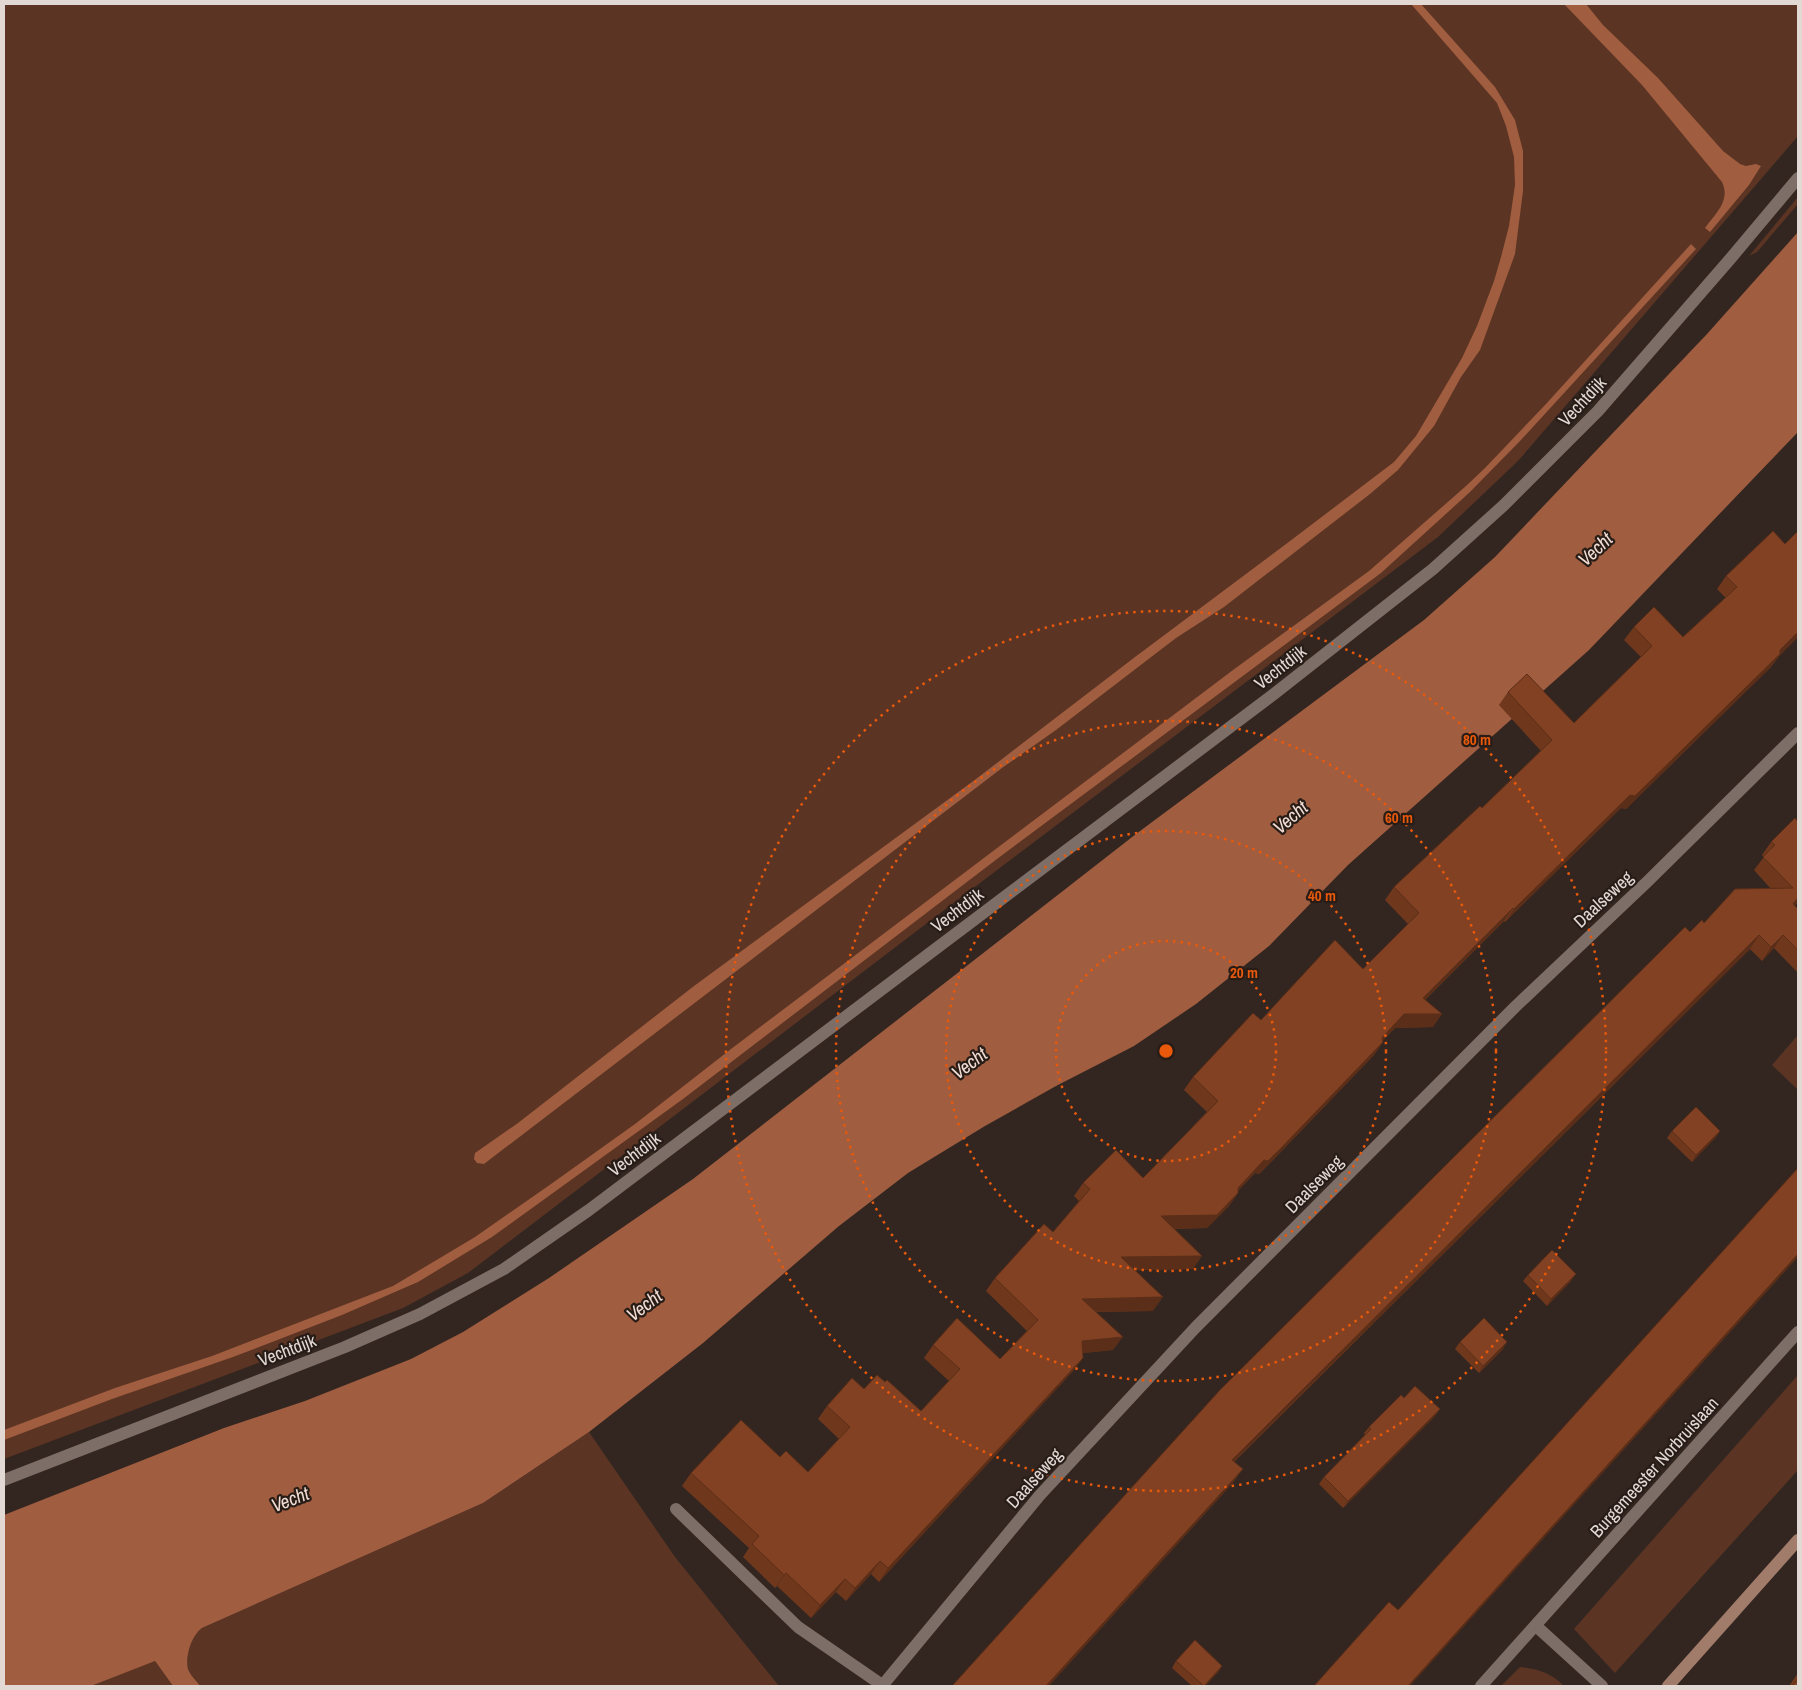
<svg xmlns="http://www.w3.org/2000/svg" width="1802" height="1690" viewBox="0 0 1802 1690" font-family="'Archivo Narrow',sans-serif">
	<style>
		.green { fill: #5b3423 }
		.water { fill: #a05d3f }
		.lines { fill: none; stroke-linecap: round; stroke-linejoin: round }
		.service { stroke: #7d6e67; stroke-width: 12 }
		.minor { stroke: #7d6e67; stroke-width: 12 }
		.tertiary { stroke: #7d6e67; stroke-width: 12 }
		.secondary { stroke: #a27c6a; stroke-width: 12 }
		.wall { fill: #6f381d }
		.shaded-wall { fill: #5a2e18 }
		.building { fill: #814122; stroke: #5a2e18 }
		.ring { fill: none; stroke: #e8590c; stroke-width: 2.5; stroke-dasharray: 2.5 5 }
		.labels { text-anchor: middle; dominant-baseline: central; stroke-width: 4.5; stroke-linejoin: round; paint-order: stroke }
		.street-label { font-size: 18px; fill: #e2d9d5; stroke: #281c17 }
		.water-label { font-size: 19px; font-style: italic; fill: #f1ddd4; stroke: #281c17 }
		.centre { fill: #e8590c; stroke: #281c17; stroke-width: 2.5 }
		.ring-label { font-size: 15px; text-anchor: middle; font-weight: bold; fill: #e8590c; stroke: #281c17; stroke-width: 4.5; stroke-linejoin: round; paint-order: stroke }
	</style>
	<rect width="100%" height="100%" fill="#332621"/>
	<!-- green -->
	<g class="green">
		<polygon points="4,4 1798,4 1798,136 1518,461 1438,537 935,917 468,1273 403,1308 4,1459"/>
		<polygon points="1798,197 1798,204 1757,252 1749,256"/>
		<polygon points="1798,1035 1798,1090 1772,1065"/>
		<polygon points="1798,1375 1798,1470 1615,1673 1574,1629"/>
		<path d="M589,1432L675,1557L779,1686H200C197,1681 190,1675 188,1669C185,1656 191,1636 202,1628L483,1503Z"/>
		<polygon points="155,1661 173,1686 91,1686 150,1662"/>
		<path d="M1520,1667C1539,1669 1551,1673 1564,1686H1501Z"/>
	</g>
	<!-- water -->
	<g class="water">
		<polygon points="1411,4 1421,4 1495,87 1515,120 1523,151 1523,191 1515,254 1480,350 1461,377 1434,426 1398,470 1370,494 1224,607 1176,638 1056,730 1002,768 484,1164 477,1163 474,1159 475,1153 518,1123 694,986 976,779 1135,657 1294,538 1394,462 1416,436 1462,358 1477,326 1494,281 1501,257 1509,226 1515,185 1514,157 1506,126 1497,103"/>
		<path d="M1564,4H1586L1603,25L1658,78L1723,151L1740,164L1746,166L1756,164L1761,166L1749,185L1710,232L1705,228C1715,214 1731,201 1722,182L1642,85Z"/>
		<path d="M1798,232V432L1589,650L1348,865L1269,946L1196,1004L1134,1046L1056,1086L985,1126L908,1173L839,1226L703,1343L589,1432L483,1503L202,1628C191,1636 185,1657 188,1669C190,1675 197,1681 200,1686H173L155,1661L91,1686H4V1515L224,1428L305,1401L411,1359L463,1332L549,1278L693,1179L1136,834L1424,620L1495,557L1707,334Z"/>
		<polygon points="1691,244 1696,249 1520,441 1470,492 1381,573 997,859 683,1099 492,1237 418,1282 342,1315 233,1357 112,1399 4,1440 4,1430 115,1388 212,1356 393,1286 475,1237 551,1184 635,1124 731,1049 1233,670 1369,571 1466,486 1485,468 1546,404"/>
	</g>
	<g class="lines">
		<!-- service -->
		<polyline class="service" points="676,1509 798,1627 882,1685"/>
		<!-- minor -->
		<g class="minor">
			<polyline points="1536,1626 1602,1686"/>
			<polyline points="882,1686 1040,1495 1196,1327 1516,1006 1647,882 1798,733"/>
			<polyline points="1481,1686 1798,1332"/>
		</g>
		<!-- tertiary -->
		<polyline class="tertiary" points="4,1480 345,1347 420,1314 504,1269 589,1210 1274,694 1433,569 1504,505 1598,411 1731,258 1798,178"/>
		<!-- secondary -->
		<polyline class="secondary" points="1668,1686 1798,1540"/>
	</g>
	<!-- wall -->
	<g class="wall">
		<polygon points="1798,531 1798,637 1780,655 1771,667 1626,809 1621,808 1505,922 1504,921 1425,1000 1433,1027 1395,1028 1383,1040 1383,1042 1374,1055 1275,1158 1259,1174 1255,1173 1238,1191 1238,1193 1228,1207 1207,1228 1174,1229 1193,1269 1134,1270 1153,1311 1096,1312 1113,1350 1083,1353 1083,1358 1073,1371 879,1582 871,1574 846,1601 836,1592 811,1618 777,1586 775,1588 743,1557 749,1548 682,1486 691,1473 780,1457 808,1472 839,1439 818,1419 827,1406 864,1389 885,1382 921,1411 949,1381 924,1358 933,1345 1000,1359 1027,1331 986,1291 995,1278 1053,1232 1079,1201 1074,1196 1083,1183 1143,1178 1207,1112 1184,1090 1193,1077 1261,1020 1363,969 1408,924 1385,900 1394,887 1482,808 1541,751 1499,705 1508,692 1574,723 1641,657 1624,640 1634,627 1683,637 1726,598 1717,589 1726,576 1785,544"/>
		<polygon points="1795,818 1798,902 1795,906 1798,909 1798,973 1774,948 1762,961 1750,949 1234,1462 1233,1483 952,1686 1690,932 1704,923 1771,889 1754,870 1764,857 1762,855 1771,842"/>
		<polygon points="1672,1131 1720,1131 1716,1137 1692,1162 1667,1138"/>
		<polygon points="1528,1275 1571,1281 1547,1306 1523,1281"/>
		<polygon points="1460,1342 1503,1349 1479,1373 1455,1349"/>
		<polygon points="1404,1398 1440,1409 1435,1416 1343,1508 1319,1484 1324,1477 1365,1435 1364,1433 1369,1427"/>
		<polygon points="1176,1661 1222,1666 1218,1672 1205,1686 1192,1686 1172,1668"/>
		<polygon points="1798,1673 1798,1686 1789,1686"/>
	</g>
	<!-- shaded-wall -->
	<g class="shaded-wall">
		<polygon points="1798,632 1798,637 1780,655 1771,667 1626,809 1621,808 1505,922 1514,909 1630,795"/>
		<polygon points="1798,898 1798,902 1784,917 1793,904"/>
		<polygon points="1513,908 1504,921 1414,1011 1423,998"/>
		<polygon points="1759,935 1750,949 1222,1473 1232,1460"/>
		<polygon points="1783,935 1774,948 1762,961 1771,947"/>
		<polygon points="1404,1014 1442,1014 1433,1027 1395,1028 1373,1051 1382,1038"/>
		<polygon points="1383,1042 1374,1055 1275,1158 1259,1174 1255,1173 1228,1201 1238,1188 1264,1160"/>
		<polygon points="1720,1131 1716,1137 1692,1162 1696,1155"/>
		<polygon points="1238,1193 1228,1207 1207,1228 1151,1229 1161,1216"/>
		<polygon points="1798,1254 1798,1257 1410,1686 1408,1686"/>
		<polygon points="1202,1256 1193,1269 1112,1271 1121,1257"/>
		<polygon points="1576,1274 1571,1281 1547,1306 1551,1299"/>
		<polygon points="1163,1297 1153,1311 1073,1312 1082,1299"/>
		<polygon points="1123,1337 1113,1350 1073,1354 1082,1341"/>
		<polygon points="1507,1342 1503,1349 1479,1373 1483,1366"/>
		<polygon points="1083,1358 1073,1371 879,1582 888,1568"/>
		<polygon points="1440,1409 1435,1416 1343,1508 1348,1501"/>
		<polygon points="1243,1469 1233,1483 1049,1686 1046,1686"/>
		<polygon points="880,1561 871,1574 846,1601 855,1588"/>
		<polygon points="786,1573 777,1586 775,1588 784,1575"/>
		<polygon points="845,1579 836,1592 811,1618 820,1605"/>
		<polygon points="1222,1666 1218,1672 1205,1686 1204,1686"/>
	</g>
	<!-- building -->
	<g class="building">
		<polygon points="1773,531 1785,544 1798,531 1798,632 1780,650 1780,654 1635,796 1630,795 1514,909 1513,908 1423,998 1442,1014 1404,1014 1382,1038 1383,1042 1284,1145 1268,1161 1264,1160 1238,1188 1238,1193 1217,1215 1161,1216 1202,1256 1121,1257 1163,1297 1082,1299 1123,1337 1082,1341 1083,1358 888,1568 880,1561 855,1588 845,1579 820,1605 786,1573 784,1575 752,1544 759,1536 691,1473 741,1420 780,1457 786,1451 808,1472 850,1427 827,1406 852,1378 864,1389 877,1375 885,1382 887,1380 921,1411 960,1369 933,1345 957,1318 1000,1359 1038,1320 995,1278 1044,1224 1053,1232 1090,1189 1083,1183 1116,1150 1143,1178 1218,1101 1193,1077 1253,1013 1261,1020 1335,940 1363,969 1419,913 1394,887 1480,806 1482,808 1552,740 1508,692 1527,674 1574,723 1652,646 1634,627 1654,607 1683,637 1737,587 1726,576"/>
		<polygon points="1795,818 1798,822 1798,898 1793,904 1798,909 1798,950 1783,935 1771,947 1759,935 1232,1460 1243,1469 1046,1686 952,1686 1220,1390 1685,927 1690,932 1702,920 1704,923 1735,889 1793,888 1763,857 1775,845 1771,842"/>
		<polygon points="1696,1107 1720,1131 1696,1155 1672,1131"/>
		<polygon points="1798,1168 1798,1254 1408,1686 1314,1686 1389,1602 1398,1610"/>
		<polygon points="1552,1250 1576,1274 1551,1299 1528,1275"/>
		<polygon points="1484,1318 1507,1342 1483,1366 1460,1342"/>
		<polygon points="1415,1386 1440,1409 1348,1501 1324,1477 1371,1429 1369,1427 1401,1395 1404,1398"/>
		<polygon points="1195,1640 1222,1666 1204,1686 1176,1661"/>
		<polygon points="1798,1680 1798,1686 1792,1686"/>
	</g>
	<!-- distance rings -->
	<g class="ring">
		<circle cx="1166" cy="1051" r="110"/>
		<circle cx="1166" cy="1051" r="220"/>
		<circle cx="1166" cy="1051" r="330"/>
		<circle cx="1166" cy="1051" r="440"/>
	</g>
	<g class="labels">
		<!-- street labels -->
		<g class="street-label">
			<text transform="translate(1582 401) rotate(-47)">Vechtdijk</text>
			<text transform="translate(1280 667) rotate(-38)">Vechtdijk</text>
			<text transform="translate(1603 899) rotate(-43)">Daalseweg</text>
			<text transform="translate(957 910) rotate(-37)">Vechtdijk</text>
			<text transform="translate(634 1154) rotate(-37)">Vechtdijk</text>
			<text transform="translate(1314 1184) rotate(-45)">Daalseweg</text>
			<text transform="translate(287 1350) rotate(-21)">Vechtdijk</text>
			<text transform="translate(1654 1467) rotate(-48)">Burgemeester Norbruislaan</text>
			<text transform="translate(1034 1478) rotate(-48)">Daalseweg</text>
		</g>
		<!-- water labels -->
		<g class="water-label">
			<text transform="translate(1595 549) rotate(-43)">Vecht</text>
			<text transform="translate(1290 817) rotate(-41)">Vecht</text>
			<text transform="translate(969 1063) rotate(-37)">Vecht</text>
			<text transform="translate(644 1305) rotate(-37)">Vecht</text>
			<text transform="translate(290 1499) rotate(-21)">Vecht</text>
		</g>
	</g>
	<circle cx="1166" cy="1051" r="8" class="centre"/>
	<g class="ring-label">
		<text x="1477" y="745">80 m</text>
		<text x="1399" y="823">60 m</text>
		<text x="1322" y="901">40 m</text>
		<text x="1244" y="978">20 m</text>
	</g>
	<!-- border -->
	<rect width="1802" height="1690" fill="none" stroke="#e2d9d5" stroke-width="10"/>
</svg>
